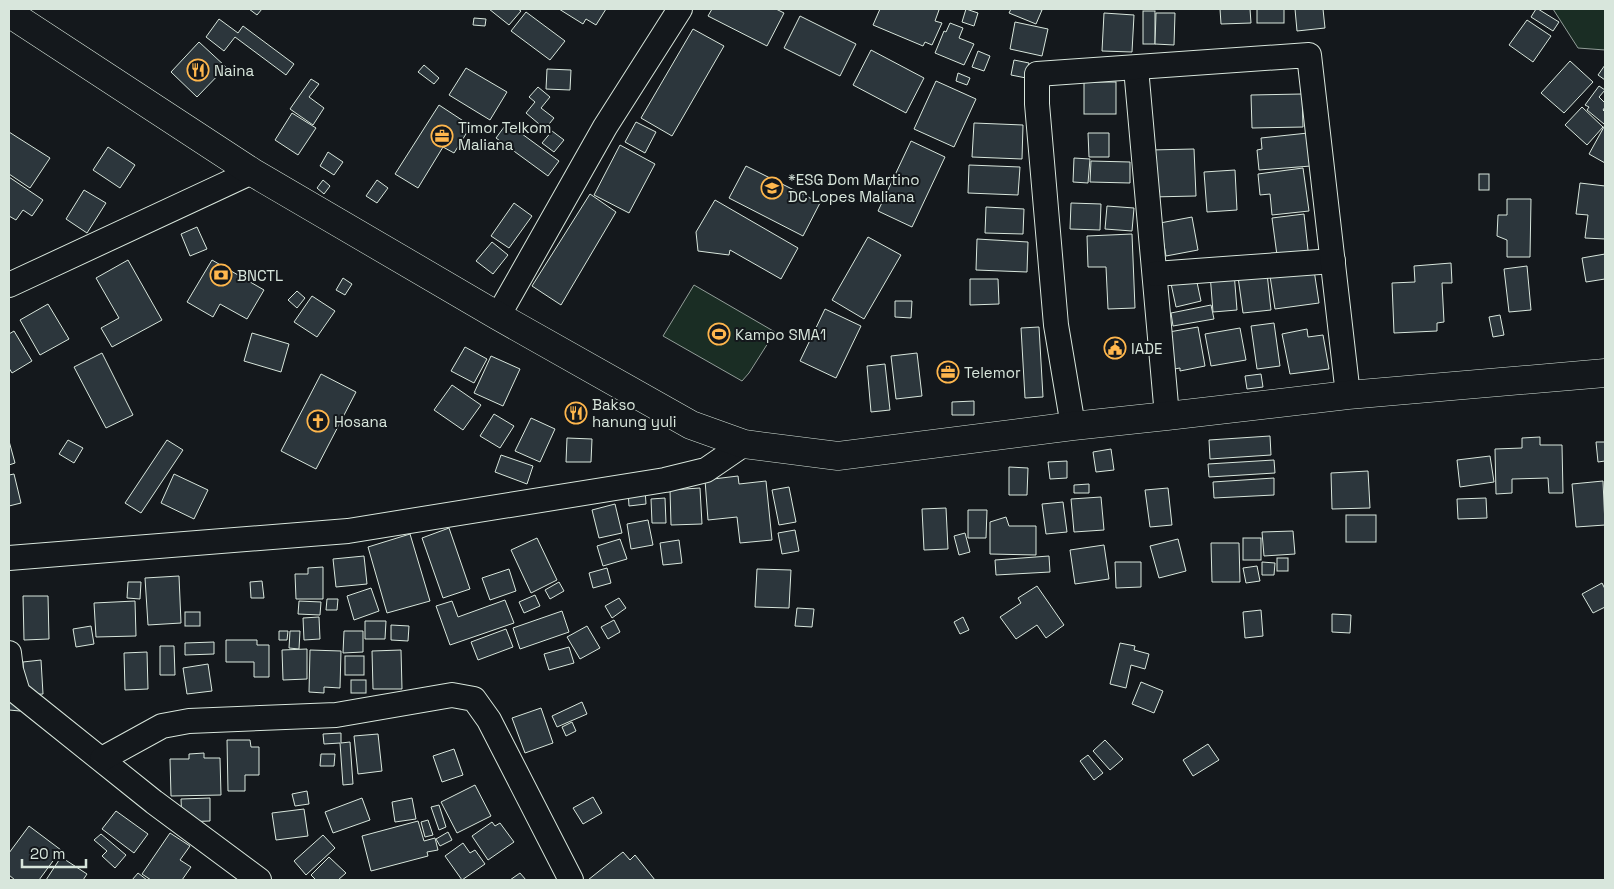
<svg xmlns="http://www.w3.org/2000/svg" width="1614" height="889" viewBox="0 0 1614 889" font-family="'Space Grotesk',sans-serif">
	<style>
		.green { fill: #1a2d24; stroke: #939e99 }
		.building { fill: #2c363c; stroke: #d8e6dc }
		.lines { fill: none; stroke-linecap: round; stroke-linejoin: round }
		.minor-casing { stroke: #d8e6dc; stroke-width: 26 }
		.major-casing { stroke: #d8e6dc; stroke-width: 29 }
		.minor { stroke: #14181c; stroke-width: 24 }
		.major { stroke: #14181c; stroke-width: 28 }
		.labels { text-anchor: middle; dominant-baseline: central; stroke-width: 4; stroke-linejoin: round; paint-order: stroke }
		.poi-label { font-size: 15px; fill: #d8e6dc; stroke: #14181c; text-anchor: start }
	</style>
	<rect width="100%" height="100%" fill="#14181c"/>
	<!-- green -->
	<g class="green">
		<polygon points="1553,9 1605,9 1605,50 1578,48"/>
		<polygon points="694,285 775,332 749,373 742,381 663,336"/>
	</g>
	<!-- building -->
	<g class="building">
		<polygon points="249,9 262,9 257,15"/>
		<polygon points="489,9 518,9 521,11 509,25"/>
		<polygon points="559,9 606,9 596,25 586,19 583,24"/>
		<polygon points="712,9 776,9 784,13 767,46 708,16"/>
		<polygon points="880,9 936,9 939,10 935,21 942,23 932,45 925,42 923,46 873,25"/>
		<polygon points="966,9 978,13 974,26 962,22"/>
		<polygon points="1011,9 1038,9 1042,10 1036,24 1009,13"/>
		<polygon points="1220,9 1250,9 1251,23 1221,24"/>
		<rect x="1257" y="9" width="27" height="14"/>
		<polygon points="1295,9 1323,9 1325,28 1297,31"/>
		<polygon points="1536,9 1538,9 1559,22 1553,31 1531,17"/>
		<rect x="1143" y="11" width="12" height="33"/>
		<polygon points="526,12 565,41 550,60 511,31"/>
		<polygon points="1104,13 1134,15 1132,52 1102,51"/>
		<polygon points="1156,13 1175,13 1174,45 1155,44"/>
		<polygon points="800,16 856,44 840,76 784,48"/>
		<polygon points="474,18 486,19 485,26 473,25"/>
		<polygon points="219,19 238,33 243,26 294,64 286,75 235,37 224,51 206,37"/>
		<polygon points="1527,20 1551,36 1533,62 1509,45"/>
		<polygon points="1015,22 1048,29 1042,56 1010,49"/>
		<polygon points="950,23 963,28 959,38 974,44 964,65 935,53 944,31 946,32"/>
		<polygon points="693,29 724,46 672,136 641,118"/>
		<polygon points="199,42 226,67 197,97 171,72"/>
		<polygon points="871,50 924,78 906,113 853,85"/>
		<polygon points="978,51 990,56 984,71 972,67"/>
		<polygon points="1014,60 1029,63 1026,78 1011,75"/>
		<polygon points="1570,61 1593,82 1564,113 1541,93"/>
		<polygon points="424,65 439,78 434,84 418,72"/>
		<polygon points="1605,65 1605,80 1598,75"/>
		<polygon points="466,68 507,92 490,120 449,95"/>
		<polygon points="547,69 571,70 570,90 546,89"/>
		<polygon points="958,73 970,78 967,85 956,81"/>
		<polygon points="311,79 319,84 309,97 324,108 313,125 290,109"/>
		<polygon points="936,81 976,99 954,147 914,129"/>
		<rect x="1084" y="82" width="32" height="32"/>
		<polygon points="1599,86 1605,90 1599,97 1605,103 1605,107 1603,110 1605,112 1605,122 1604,124 1587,110 1589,107 1585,105"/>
		<polygon points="538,87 550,97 541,108 554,118 545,129 526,113 535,102 529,97"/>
		<polygon points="1302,94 1303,127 1252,128 1251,95"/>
		<polygon points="439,105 471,126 454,153 443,147 418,188 395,174"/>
		<polygon points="1582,107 1603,127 1587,145 1565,125"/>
		<polygon points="292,113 316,128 298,155 275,140"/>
		<polygon points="636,122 656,132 645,153 625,142"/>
		<polygon points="507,123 559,161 548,176 496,138"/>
		<polygon points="974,123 1023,125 1022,159 972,157"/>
		<polygon points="1605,125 1605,163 1589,154"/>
		<polygon points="552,131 564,140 554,152 542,143"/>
		<polygon points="9,132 50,158 30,188 9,174"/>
		<polygon points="1088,133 1109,133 1109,157 1089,157"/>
		<polygon points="1308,133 1311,166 1259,170 1257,150 1262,149 1261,138"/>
		<polygon points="911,141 945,157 912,227 878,211"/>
		<polygon points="620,145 655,164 629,213 594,195"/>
		<polygon points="108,147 135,165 120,188 93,170"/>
		<polygon points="1194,149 1196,196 1151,197 1150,150"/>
		<polygon points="328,152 343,162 334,175 320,166"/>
		<polygon points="1074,158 1090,159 1088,183 1073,182"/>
		<polygon points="1091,161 1130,162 1130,183 1090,182"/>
		<polygon points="969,165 1020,167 1018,195 968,193"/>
		<polygon points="746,166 820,203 803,236 729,198"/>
		<polygon points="1303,168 1309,211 1272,215 1270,194 1260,195 1258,174"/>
		<polygon points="1235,170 1237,210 1207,212 1204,172"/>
		<rect x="1479" y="174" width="10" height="16"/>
		<polygon points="9,177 43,200 32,216 23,210 16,220 9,216"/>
		<polygon points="323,180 330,186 324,194 317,188"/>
		<polygon points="377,180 388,188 377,203 366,196"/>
		<polygon points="1580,183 1605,186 1605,239 1585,238 1588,215 1576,214"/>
		<polygon points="84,190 106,203 87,233 66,219"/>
		<polygon points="590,194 616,212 561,305 532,286"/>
		<polygon points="1507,199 1531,199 1530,257 1507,257 1507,240 1497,236 1498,215 1507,215"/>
		<polygon points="715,200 798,248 781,279 730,250 729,255 698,251 696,232"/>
		<polygon points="514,203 532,216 509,248 491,236"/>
		<polygon points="1071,203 1101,204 1100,230 1070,229"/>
		<polygon points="1107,206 1134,208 1132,231 1105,229"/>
		<polygon points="986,207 1024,209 1023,234 985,233"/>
		<polygon points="1304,214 1309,259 1278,263 1272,218"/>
		<polygon points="1192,217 1198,250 1166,256 1160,223"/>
		<polygon points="197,227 207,249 190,256 181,234"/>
		<polygon points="1132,234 1135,308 1108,309 1106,267 1088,267 1087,236"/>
		<polygon points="868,237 901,255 864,319 832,300"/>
		<polygon points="977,239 1028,242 1027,272 976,270"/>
		<polygon points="492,242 508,255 493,274 476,261"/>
		<polygon points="1605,254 1605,279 1586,282 1582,258"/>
		<polygon points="128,260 162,320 112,347 101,328 119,318 96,278"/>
		<polygon points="212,260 264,290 247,319 220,304 213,317 187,302"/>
		<polygon points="1451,263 1452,283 1442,283 1444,322 1437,323 1437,331 1394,333 1392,283 1415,282 1414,266"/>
		<polygon points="1527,266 1531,310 1509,312 1504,269"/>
		<polygon points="1314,270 1319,303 1275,309 1270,276"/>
		<polygon points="1234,272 1237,310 1213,312 1210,274"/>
		<polygon points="1195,273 1201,301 1176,307 1170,279"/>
		<polygon points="1267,273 1271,310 1243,313 1238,277"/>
		<polygon points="343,278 352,284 345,295 336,290"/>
		<polygon points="970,279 998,279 999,304 970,305"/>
		<polygon points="297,291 305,298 297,308 288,300"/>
		<polygon points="312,296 335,311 317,337 294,322"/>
		<polygon points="895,301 912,301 911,318 895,317"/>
		<polygon points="48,304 69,339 40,355 20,320"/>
		<polygon points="1211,305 1214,319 1173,326 1171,313"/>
		<polygon points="825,309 861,326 836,378 800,361"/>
		<polygon points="1500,315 1504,335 1493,337 1489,317"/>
		<polygon points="1274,323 1280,366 1257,369 1251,326"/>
		<polygon points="1039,327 1043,397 1025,398 1021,328"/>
		<polygon points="1198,327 1205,366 1180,371 1180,368 1169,370 1163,333"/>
		<polygon points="1240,328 1246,360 1211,366 1205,334"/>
		<polygon points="1307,329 1308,337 1323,335 1329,369 1290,374 1282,334"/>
		<polygon points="14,331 32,361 12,373 9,368 9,334"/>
		<polygon points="252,333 289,344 281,372 244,361"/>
		<polygon points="465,347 487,359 474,383 451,371"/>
		<polygon points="102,353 133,415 106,428 74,367"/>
		<polygon points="917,353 922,396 896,399 891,356"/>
		<polygon points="491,356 520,369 503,406 474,393"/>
		<polygon points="885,364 890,410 871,412 867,366"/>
		<polygon points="321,374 356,392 316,469 281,451"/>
		<polygon points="1261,374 1263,387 1247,389 1245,376"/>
		<polygon points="452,385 481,405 463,430 434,410"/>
		<polygon points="974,401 974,415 952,415 952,402"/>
		<polygon points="494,414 514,426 500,448 480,436"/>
		<polygon points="531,418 555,429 540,462 515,451"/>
		<polygon points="1270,436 1271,455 1210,459 1209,440"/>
		<polygon points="1540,437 1540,445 1562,445 1563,493 1549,493 1548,478 1512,479 1512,493 1496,494 1495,449 1522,448 1522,438"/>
		<polygon points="567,438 592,439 591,462 566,462"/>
		<polygon points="68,440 83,448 74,463 59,454"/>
		<polygon points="167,440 183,450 141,513 125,503"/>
		<polygon points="9,441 15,463 9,465"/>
		<polygon points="1596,442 1605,442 1605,461 1598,462"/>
		<polygon points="1111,449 1114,470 1096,472 1093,452"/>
		<polygon points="501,455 533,466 527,484 495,472"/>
		<polygon points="1490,456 1494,482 1460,487 1457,460"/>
		<polygon points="1274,460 1275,473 1209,477 1208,464"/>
		<polygon points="1067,461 1067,478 1050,479 1048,462"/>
		<polygon points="1009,467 1028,468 1027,495 1009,495"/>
		<polygon points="1368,471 1370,508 1332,509 1331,473"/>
		<polygon points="14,474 21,503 9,506 9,475"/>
		<polygon points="174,474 208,490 194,519 161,503"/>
		<polygon points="738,476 739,484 766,481 772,540 740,543 737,517 708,520 705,480"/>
		<polygon points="1274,478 1274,495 1214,498 1213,482"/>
		<polygon points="1603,481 1605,525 1576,527 1572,484"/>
		<polygon points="1089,484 1089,493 1074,493 1074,485"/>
		<polygon points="789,487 796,522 779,525 772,490"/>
		<polygon points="700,488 702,524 671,525 670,490"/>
		<polygon points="1168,488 1172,525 1150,527 1145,490"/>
		<polygon points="645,489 646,504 629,506 628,491"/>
		<polygon points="1101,497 1104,530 1074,532 1071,499"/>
		<polygon points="665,498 666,523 652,523 651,499"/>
		<polygon points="1486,498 1487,518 1458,519 1457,499"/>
		<polygon points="1063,502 1067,532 1046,534 1042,504"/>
		<polygon points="615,504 622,533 599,538 592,510"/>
		<polygon points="946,508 948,549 924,550 922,509"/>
		<polygon points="968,510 987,510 986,538 968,538"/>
		<rect x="1346" y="515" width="30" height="27"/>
		<polygon points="1006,517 1009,526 1036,526 1036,555 990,554 990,522"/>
		<polygon points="648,520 653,545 631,549 627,524"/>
		<polygon points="449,528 470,589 443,598 422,538"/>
		<polygon points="795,530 799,551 782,554 778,533"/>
		<polygon points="1293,531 1295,554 1264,556 1262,532"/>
		<polygon points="965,533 970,552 959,555 954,536"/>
		<polygon points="410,534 430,601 387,613 368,547"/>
		<polygon points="537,538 557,580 531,593 511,550"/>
		<rect x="1243" y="538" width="18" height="22"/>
		<polygon points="620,539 627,559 603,566 597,546"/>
		<polygon points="1178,539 1186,571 1159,578 1150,546"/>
		<polygon points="679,540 682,563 663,565 660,543"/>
		<polygon points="1211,543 1239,543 1240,582 1212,582"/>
		<polygon points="1104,545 1109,579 1075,584 1070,550"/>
		<polygon points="364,556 367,584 336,587 333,559"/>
		<polygon points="1049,556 1050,572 996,575 995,560"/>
		<rect x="1277" y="558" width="11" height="13"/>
		<polygon points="1115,562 1141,562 1141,587 1116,588"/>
		<polygon points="1262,562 1275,563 1274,575 1262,575"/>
		<polygon points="1257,566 1260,581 1246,583 1243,568"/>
		<polygon points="323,567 323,599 296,599 295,574 308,574 308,568"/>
		<polygon points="607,568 611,583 593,588 589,573"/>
		<polygon points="509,569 516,591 490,600 482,578"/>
		<polygon points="757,569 791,570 789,608 755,607"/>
		<polygon points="179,576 181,623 148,625 145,578"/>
		<polygon points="262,581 264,598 251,598 250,582"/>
		<polygon points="128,582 141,582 140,599 127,598"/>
		<polygon points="559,582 564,591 550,599 545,590"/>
		<polygon points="1602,583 1605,589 1605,607 1593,613 1582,594"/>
		<polygon points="1037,586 1064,625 1046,638 1037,625 1016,639 1000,617 1021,603 1018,598"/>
		<polygon points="371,588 379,611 354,620 347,596"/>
		<polygon points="535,595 540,606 524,613 519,602"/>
		<polygon points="23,596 48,596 49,639 24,640"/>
		<polygon points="619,598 626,608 612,618 605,606"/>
		<polygon points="327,599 338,599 337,610 326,610"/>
		<polygon points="505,600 514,623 450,645 436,606 452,601 458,617"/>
		<polygon points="135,601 136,636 96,637 94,603"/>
		<polygon points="299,601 321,602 320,615 298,614"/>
		<polygon points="797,608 814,609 812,627 795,626"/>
		<polygon points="1261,610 1263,636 1245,638 1243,612"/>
		<polygon points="562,611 569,632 520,649 513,628"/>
		<rect x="185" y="612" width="15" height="14"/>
		<polygon points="1332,614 1351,615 1350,633 1332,632"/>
		<polygon points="319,617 320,639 304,640 303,618"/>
		<polygon points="963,617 969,630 960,634 954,622"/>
		<polygon points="614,620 620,632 608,639 601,627"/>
		<polygon points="365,621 386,621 385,639 365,639"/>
		<polygon points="391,625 409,626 408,641 391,640"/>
		<polygon points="91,626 94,644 76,647 73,629"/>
		<polygon points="587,626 600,648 580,659 567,637"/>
		<polygon points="506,629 513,647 478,660 471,642"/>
		<polygon points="279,631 288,631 287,640 279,640"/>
		<polygon points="290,631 300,631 299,649 289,648"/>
		<polygon points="344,631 363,631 363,652 343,653"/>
		<polygon points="226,640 257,640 257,645 269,645 269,677 254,677 254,662 226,662"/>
		<polygon points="214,642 214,654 185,655 185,643"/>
		<polygon points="1120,643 1135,646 1134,650 1149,654 1145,669 1131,665 1126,688 1110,684"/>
		<polygon points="160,646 174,646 175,675 160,675"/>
		<polygon points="569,647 574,663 549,670 544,654"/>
		<polygon points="307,649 307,679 283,680 282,650"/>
		<polygon points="310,650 341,651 340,688 324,687 324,693 309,692"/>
		<polygon points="401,650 402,689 373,689 372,651"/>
		<polygon points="147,652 148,689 125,690 124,653"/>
		<rect x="345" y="656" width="19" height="19"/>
		<polygon points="41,660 43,694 25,695 23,662"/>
		<polygon points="208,664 212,691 187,694 183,668"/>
		<rect x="351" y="680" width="15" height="13"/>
		<polygon points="1141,682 1163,691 1154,713 1132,704"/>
		<polygon points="9,690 20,696 20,711 9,710"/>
		<polygon points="582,702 587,714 557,727 552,716"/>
		<polygon points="541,708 553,743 525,753 512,718"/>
		<polygon points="572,722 576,731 566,736 562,727"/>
		<polygon points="341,733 341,743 350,742 353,784 343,785 340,743 324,744 323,734"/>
		<polygon points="378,734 382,771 358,774 354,736"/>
		<polygon points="227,740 250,740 251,747 259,747 259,775 245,775 245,791 228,791"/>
		<polygon points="1105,740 1123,759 1110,770 1093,751"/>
		<polygon points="1208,744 1219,760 1193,776 1183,760"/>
		<polygon points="454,749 463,775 442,782 433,756"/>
		<polygon points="204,753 204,758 220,758 221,795 171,796 170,759 189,759 189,754"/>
		<polygon points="321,754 335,754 334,766 320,766"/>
		<polygon points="1088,755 1103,773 1094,780 1080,761"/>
		<polygon points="475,785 491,816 457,833 441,802"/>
		<polygon points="307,791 309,804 295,806 292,794"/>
		<polygon points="593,797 602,813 583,824 573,808"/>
		<polygon points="210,798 210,821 182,822 181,799"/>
		<polygon points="362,798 370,820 333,833 325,812"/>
		<polygon points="412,798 416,819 395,822 392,802"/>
		<polygon points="439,805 446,827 439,830 431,807"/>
		<polygon points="304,809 308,836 276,840 272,813"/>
		<polygon points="116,811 148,834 134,853 102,829"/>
		<polygon points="428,820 433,835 425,837 421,822"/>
		<polygon points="418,821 424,841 435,838 438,850 427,852 428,856 371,871 362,836"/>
		<polygon points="492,822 495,826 500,823 514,842 488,860 472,836"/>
		<polygon points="29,826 61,850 39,880 15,880 9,875 9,853"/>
		<polygon points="448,832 452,840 440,846 436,839"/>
		<polygon points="170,833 190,846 180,860 191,867 182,880 151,880 142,874"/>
		<polygon points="101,834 126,855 115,868 102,856 107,851 94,840"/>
		<polygon points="323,835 335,848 306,875 294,861"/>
		<polygon points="463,843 470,853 475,850 485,864 462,880 445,856"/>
		<polygon points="623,852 630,860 635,855 655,880 588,880"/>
		<polygon points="61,857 87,874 83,880 46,880"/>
		<polygon points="329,857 346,873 338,880 316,880 311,875"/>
		<polygon points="138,873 147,880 132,880"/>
		<polygon points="520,873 526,880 510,880"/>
	</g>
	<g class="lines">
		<!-- minor casing -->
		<g class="minor-casing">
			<g id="minor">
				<polyline points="1136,68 1167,416"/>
				<polyline points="1155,274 1333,261"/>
				<polyline points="9,285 252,172"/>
				<polyline points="498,316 605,127 680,9"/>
				<polyline points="1073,426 1056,325 1037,104 1037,74 1309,55 1348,395"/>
				<polyline points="9,558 348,531 665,480 706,470 744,444"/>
				<polyline points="9,653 11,670 18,693 154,802 259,880"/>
				<polyline points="102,759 162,726 189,721 336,715 452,695 474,699 489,720 571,880"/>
			</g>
		</g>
		<!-- major casing -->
		<g class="major-casing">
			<polyline id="major" points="9,13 252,172 498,316 691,425 744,444 838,456 1073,426 1167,416 1348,395 1605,373"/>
		</g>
		<!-- minor -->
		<use href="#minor" class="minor"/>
		<!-- major -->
		<use href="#major" class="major"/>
	</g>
	<!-- icons -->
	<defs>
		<g id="restaurant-ring" transform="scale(1.125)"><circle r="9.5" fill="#14181c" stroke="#ffb74d" stroke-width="1.5"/><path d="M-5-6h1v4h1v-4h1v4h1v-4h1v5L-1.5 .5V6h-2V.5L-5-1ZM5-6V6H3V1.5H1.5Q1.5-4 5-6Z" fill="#ffb74d"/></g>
		<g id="office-ring" transform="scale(1.125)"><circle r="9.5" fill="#14181c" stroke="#ffb74d" stroke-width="1.5"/><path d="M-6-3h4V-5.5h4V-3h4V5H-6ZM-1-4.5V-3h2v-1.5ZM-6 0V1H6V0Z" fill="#ffb74d"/></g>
		<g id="school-ring" transform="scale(1.125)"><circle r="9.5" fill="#14181c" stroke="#ffb74d" stroke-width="1.5"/><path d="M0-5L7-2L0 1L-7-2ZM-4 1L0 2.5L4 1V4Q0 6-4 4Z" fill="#ffb74d"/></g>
		<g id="bank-ring" transform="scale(1.125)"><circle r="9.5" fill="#14181c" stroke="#ffb74d" stroke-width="1.5"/><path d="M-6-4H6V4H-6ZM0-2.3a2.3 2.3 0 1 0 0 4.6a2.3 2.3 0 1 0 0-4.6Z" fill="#ffb74d"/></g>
		<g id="stadium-ring" transform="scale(1.125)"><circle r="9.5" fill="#14181c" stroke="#ffb74d" stroke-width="1.5"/><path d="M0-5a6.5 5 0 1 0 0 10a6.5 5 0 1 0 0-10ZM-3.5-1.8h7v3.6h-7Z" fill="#ffb74d"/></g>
		<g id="civic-ring" transform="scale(1.125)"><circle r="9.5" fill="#14181c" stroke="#ffb74d" stroke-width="1.5"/><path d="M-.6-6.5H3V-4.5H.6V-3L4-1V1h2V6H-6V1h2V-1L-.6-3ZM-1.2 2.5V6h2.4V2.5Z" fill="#ffb74d"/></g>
		<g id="church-ring" transform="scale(1.125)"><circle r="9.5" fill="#14181c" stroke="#ffb74d" stroke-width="1.5"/><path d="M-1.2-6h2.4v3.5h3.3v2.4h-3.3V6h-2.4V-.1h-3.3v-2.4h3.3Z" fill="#ffb74d"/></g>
	</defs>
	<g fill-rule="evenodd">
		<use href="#restaurant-ring" x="198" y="70"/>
		<use href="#office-ring" x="442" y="136"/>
		<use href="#school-ring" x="772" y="188"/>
		<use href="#bank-ring" x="221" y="275"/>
		<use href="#stadium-ring" x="719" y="334"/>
		<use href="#civic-ring" x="1115" y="348"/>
		<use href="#office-ring" x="948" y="372"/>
		<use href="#restaurant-ring" x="576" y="413"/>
		<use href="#church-ring" x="318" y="421"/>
	</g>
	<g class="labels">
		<!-- poi labels -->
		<g class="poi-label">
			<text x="214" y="70">Naina</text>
			<text x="458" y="127">Timor Telkom<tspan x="458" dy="17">Maliana</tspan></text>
			<text x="788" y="179">*ESG Dom Martino<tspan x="788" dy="17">DC Lopes Maliana</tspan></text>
			<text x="237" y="275">BNCTL</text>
			<text x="735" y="334">Kampo SMA1</text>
			<text x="1131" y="348">IADE</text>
			<text x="964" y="372">Telemor</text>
			<text x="592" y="404">Bakso<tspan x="592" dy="17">hanung yuli</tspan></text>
			<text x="334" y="421">Hosana</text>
		</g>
	</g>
	<!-- border -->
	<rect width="1614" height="889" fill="none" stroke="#d8e6dc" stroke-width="20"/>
	<!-- scale -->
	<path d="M22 859v8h64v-8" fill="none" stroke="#d8e6dc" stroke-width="2.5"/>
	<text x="30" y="859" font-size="15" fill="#d8e6dc" stroke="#14181c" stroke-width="4" paint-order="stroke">20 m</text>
</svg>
